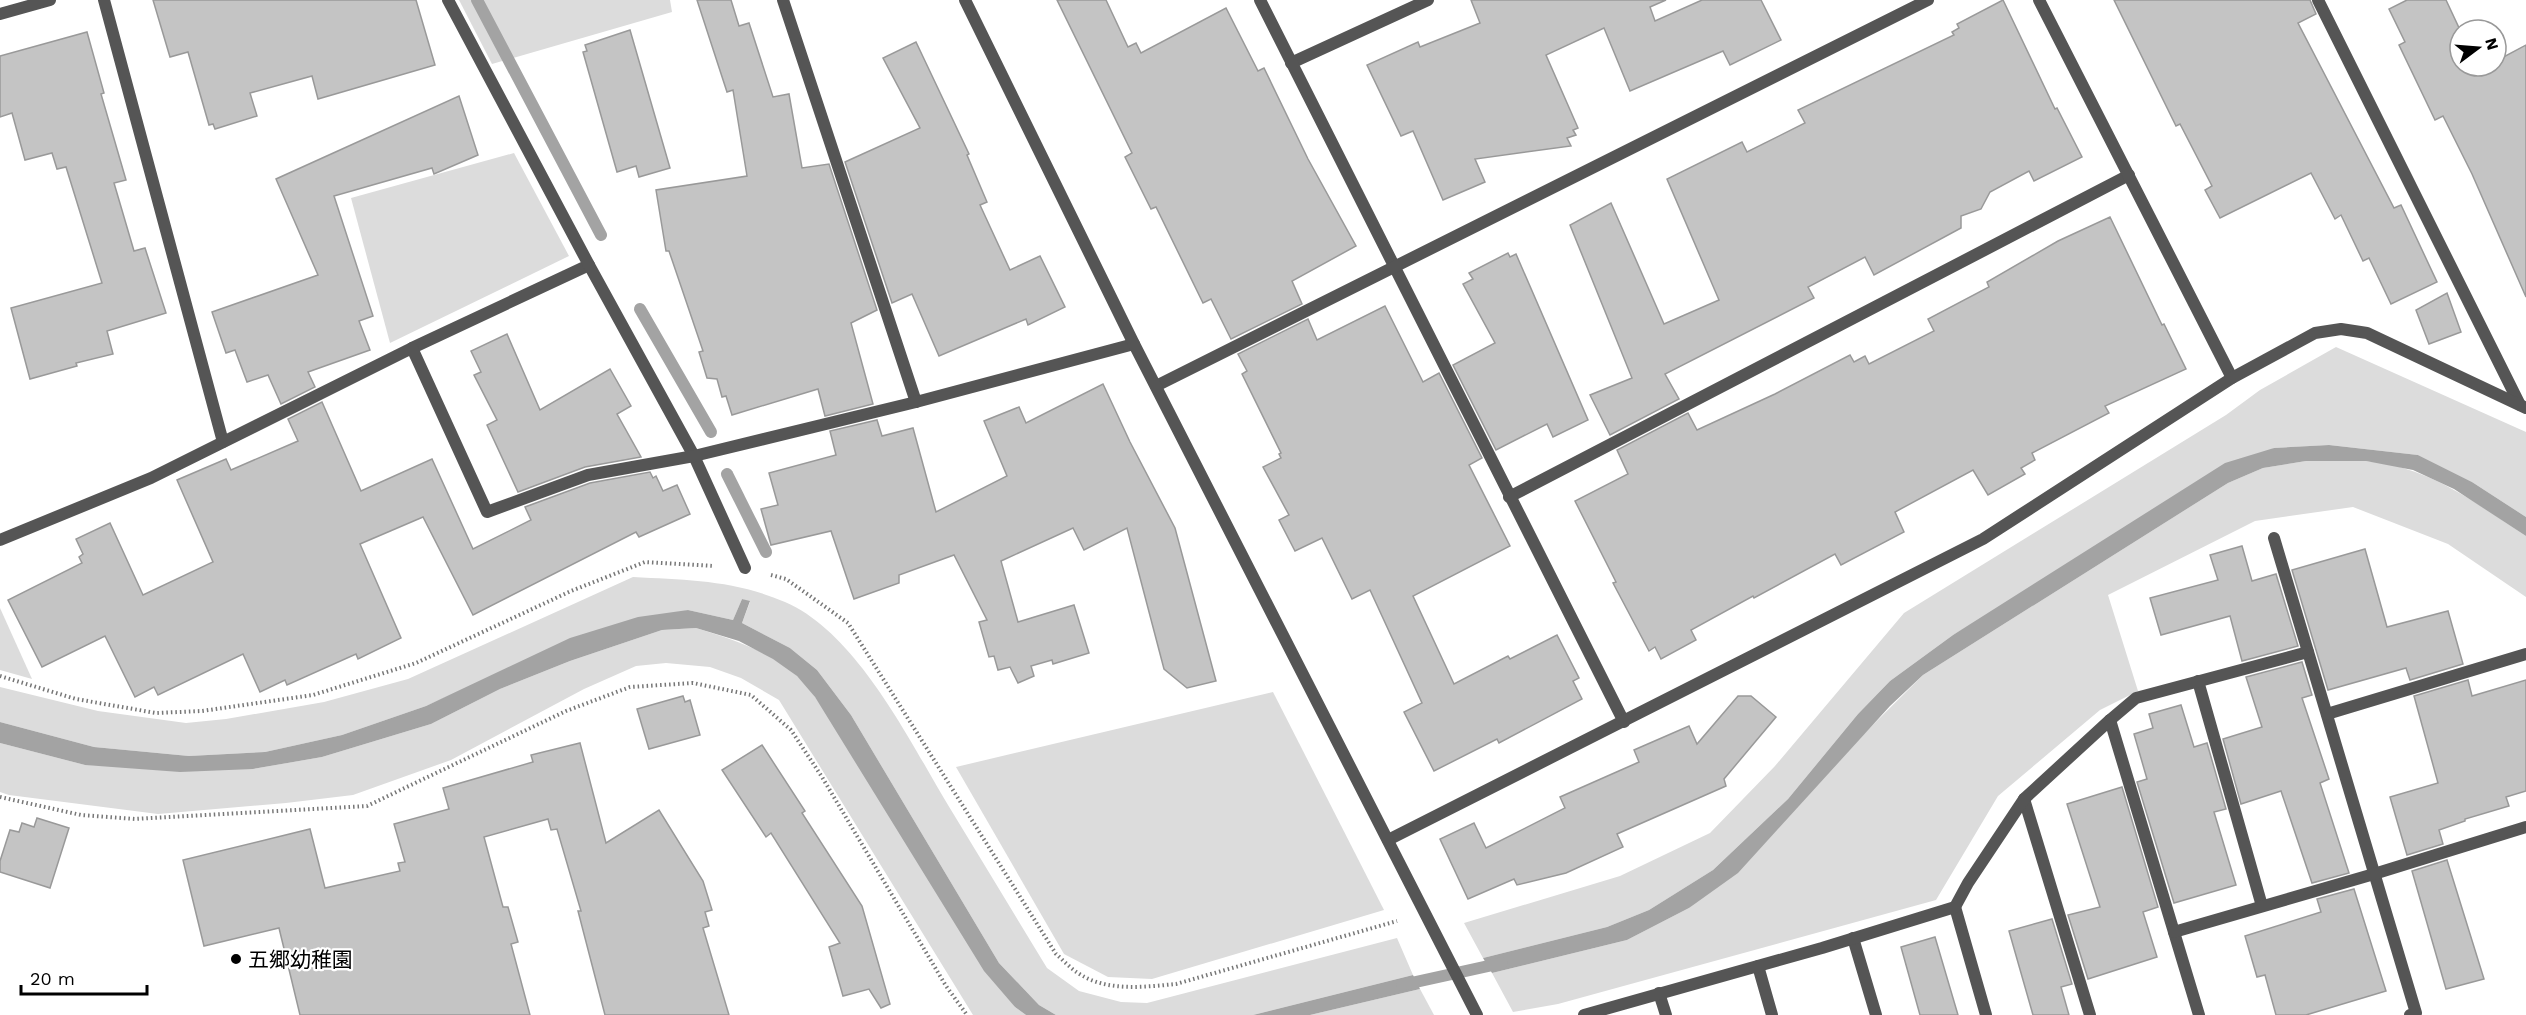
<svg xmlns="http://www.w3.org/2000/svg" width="2526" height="1015" viewBox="0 0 2526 1015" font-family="'Work Sans','Noto Sans JP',sans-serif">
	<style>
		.green { fill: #dcdcdc }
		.water { fill: #a3a3a3 }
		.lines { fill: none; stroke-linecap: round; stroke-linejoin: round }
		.stream { stroke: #a3a3a3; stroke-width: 12 }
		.building { fill: #c4c4c4; stroke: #999; stroke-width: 1.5 }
		.path { stroke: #777; stroke-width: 4; stroke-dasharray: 1.5 3; stroke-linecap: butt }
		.service { stroke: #555; stroke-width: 12 }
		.minor { stroke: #555; stroke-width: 12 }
		.tertiary { stroke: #555; stroke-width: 12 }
		.poi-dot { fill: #000; stroke: #fff; stroke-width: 2 }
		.labels { text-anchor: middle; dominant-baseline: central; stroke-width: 4.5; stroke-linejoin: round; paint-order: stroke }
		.poi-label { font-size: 21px; fill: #000; stroke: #fff; text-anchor: start }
	</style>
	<rect width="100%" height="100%" fill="#fff"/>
	<!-- green -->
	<g class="green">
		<polygon points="459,0 670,0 672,12 492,64"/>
		<polygon points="514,153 569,256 390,343 351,198"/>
		<polygon points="2336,347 2526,432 2526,517 2472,482 2418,455 2329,445 2274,448 1953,635 1890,681 1858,714 1788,799 1713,870 1649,910 1607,927 1483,958 1464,923 1620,876 1710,833 1775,766 1904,613 2226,415 2260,390"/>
		<path d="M2306,461C2326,461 2347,459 2366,461C2428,466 2476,503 2526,536V597L2448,544L2353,507L2255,521L2108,595L2138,691L2100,710L1998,796L1936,900L1558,1004L1513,1012L1492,973L1627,940L1689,908L1923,675L2228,483L2263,468Z"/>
		<path d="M633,577C688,580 734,580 785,602C857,633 909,740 948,805C981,859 1014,914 1047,968L1079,991L1121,1002L1147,1003L1397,938L1413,975L1253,1015H1056L1039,1005L999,963L851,715L817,670L790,648L742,623L750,602L742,599L733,620L688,610L491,677L426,706L342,735L265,752L189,756L94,747L0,722V687L98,711L186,723L226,719L324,702L408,679Z"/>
		<polygon points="0,608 32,679 0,670"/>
		<path d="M696,628C731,639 767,650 796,675C810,687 820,704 830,719L1015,1007L1026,1015H973L779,700L741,678L710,667L666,663L636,666L584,689L451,760L353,795L286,803L158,814L9,795L0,792V743L85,765L253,769L322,757L431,724L500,689L570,661L662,630Z"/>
		<polygon points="1273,692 1384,910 1152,979 1108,977 1064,954 956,767"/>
		<polygon points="1420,989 1434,1015 1310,1015"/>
	</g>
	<!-- water -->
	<g class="water">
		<polygon points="2329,445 2418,455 2472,482 2526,517 2526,536 2454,489 2413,470 2366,461 2306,461 2263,468 2228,483 1923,675 1890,706 1738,873 1689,908 1627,940 1492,973 1483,958 1607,927 1649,910 1713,870 1788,799 1858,714 1890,681 1953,635 2225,463 2274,448"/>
		<polygon points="742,599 750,601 742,623 790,648 817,670 851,715 999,963 1039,1005 1056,1015 1026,1015 1015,1007 984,971 815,697 797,676 773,659 739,641 696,628 662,630 570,661 500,689 431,724 322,757 253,769 180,772 85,765 0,743 0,722 94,747 189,756 265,752 342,735 426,706 570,638 638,617 688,610 733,620"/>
		<polygon points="1413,975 1420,989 1310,1015 1253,1015"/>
	</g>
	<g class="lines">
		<!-- stream -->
		<g class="stream">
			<polyline points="477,0 601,235"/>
			<polyline points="640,309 711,432"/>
			<polyline points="727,474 766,552"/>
			<polyline points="1402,985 1502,963"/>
		</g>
	</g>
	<!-- building -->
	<g class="building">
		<polygon points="153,0 416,0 435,65 318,99 312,76 250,93 257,116 215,129 213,124 209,125 188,52 170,57"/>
		<polygon points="697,0 731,0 739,26 749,23 773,97 789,94 802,168 829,164 877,310 851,323 873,404 825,416 818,389 732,415 726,396 722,397 717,379 707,378 699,352 703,351 669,251 666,251 656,190 747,176 733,90 727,92"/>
		<polygon points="1057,0 1106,0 1128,47 1136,43 1141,53 1226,8 1258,71 1264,68 1308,159 1356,246 1292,281 1302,304 1231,339 1211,299 1203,303 1156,207 1151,209 1125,157 1132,153"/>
		<polygon points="1471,0 1666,0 1650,7 1655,21 1702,0 1761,0 1781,40 1730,65 1723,51 1630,91 1604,28 1546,55 1578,128 1573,130 1576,135 1567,138 1571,146 1475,159 1485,182 1443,200 1413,131 1401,136 1367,65 1418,42 1420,47 1480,23"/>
		<polygon points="2003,0 2055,109 2057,108 2082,157 2034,181 2029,171 1990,192 1981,209 1961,216 1961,228 1874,275 1865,257 1808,287 1814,298 1665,374 1679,399 1610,435 1590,395 1632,378 1570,225 1611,203 1664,324 1719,300 1667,179 1742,142 1747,152 1805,123 1798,110 1954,35 1952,32 1959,28 1957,24"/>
		<polygon points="2114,0 2310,0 2316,14 2298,23 2394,208 2401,205 2437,282 2391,304 2369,258 2363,261 2341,215 2335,219 2311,173 2220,218 2205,190 2212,186 2180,124 2176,126"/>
		<polygon points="2407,0 2446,0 2460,30 2460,66 2478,66 2480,69 2485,66 2496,66 2496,61 2526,45 2526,297 2472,174 2443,116 2435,120 2399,45 2405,42 2389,9"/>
		<polygon points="630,30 670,168 639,177 636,166 617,172 583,52 587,51 585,45"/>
		<polygon points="87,32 104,93 101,94 126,180 114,183 134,251 145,248 166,313 107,331 113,354 76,363 77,366 30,379 11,308 102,283 66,167 57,169 52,153 25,160 12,113 0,117 0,56"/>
		<polygon points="916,42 969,154 967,155 987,202 980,205 1010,270 1040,256 1065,307 1028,325 1026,319 939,356 912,294 892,303 845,162 920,128 883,58"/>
		<polygon points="459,96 478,155 434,174 432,168 334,196 373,316 359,321 370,350 308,372 315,387 281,404 268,375 247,382 235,350 226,353 212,312 318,275 276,179"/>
		<polygon points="2110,217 2162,325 2164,324 2186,369 2105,406 2109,413 2032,453 2035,460 2021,468 2025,474 1988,495 1973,470 1895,512 1904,532 1841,565 1835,554 1754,598 1753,596 1691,630 1696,640 1661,659 1655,647 1649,651 1613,583 1616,582 1575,501 1628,474 1617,450 1688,413 1697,430 1775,394 1850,355 1854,362 1865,356 1869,364 1934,331 1928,319 1989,287 1987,282 2058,241"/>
		<polygon points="1508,253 1510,257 1516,254 1588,420 1553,437 1547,424 1496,450 1453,365 1495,343 1463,284 1473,279 1469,273"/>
		<polygon points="2447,293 2461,332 2429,344 2416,310"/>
		<polygon points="1385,306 1423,382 1439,373 1482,458 1469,465 1510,546 1413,596 1454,684 1508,656 1510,659 1557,635 1579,678 1573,681 1582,699 1499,743 1497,739 1434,771 1404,712 1422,703 1370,590 1352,599 1322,538 1295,551 1279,520 1289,515 1263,467 1281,458 1279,454 1281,453 1242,374 1247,371 1238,354 1308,319 1317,340"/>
		<polygon points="507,334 540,410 610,369 631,406 617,414 641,457 585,467 518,492 487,425 497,420 474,375 481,372 471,351"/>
		<polygon points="1103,384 1130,442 1175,528 1216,681 1187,688 1164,669 1127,528 1084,550 1073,528 1001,561 1018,622 1074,605 1089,653 1053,664 1052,660 1031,666 1034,676 1018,683 1010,667 998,670 994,656 989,657 979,622 987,620 954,555 899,575 899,583 854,599 831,531 771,545 761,509 778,505 769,473 836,455 830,431 877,420 882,436 913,428 936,512 1007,476 984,421 1019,407 1026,423"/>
		<polygon points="322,402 361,491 432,459 473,549 531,520 525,507 590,483 650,472 653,478 656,476 663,491 677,485 690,514 639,537 636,532 473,615 423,517 360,544 401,638 358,659 356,654 287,685 285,680 260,692 243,654 158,695 154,687 135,697 105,636 42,667 8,600 82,563 79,557 83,554 76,539 110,523 143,595 213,562 177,480 226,459 231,470 298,441 288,419"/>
		<polygon points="2242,546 2252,581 2276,574 2298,646 2242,661 2230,616 2161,635 2150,598 2218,580 2210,555"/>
		<polygon points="2365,549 2387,627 2448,611 2463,664 2410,680 2406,668 2328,690 2292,570"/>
		<polygon points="2302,662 2312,695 2302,698 2329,779 2320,783 2349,873 2312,883 2281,791 2241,804 2223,739 2262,727 2246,677"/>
		<polygon points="2468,680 2472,696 2526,680 2526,791 2506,797 2509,806 2465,819 2465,821 2439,830 2443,844 2407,855 2390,797 2438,783 2414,696"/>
		<polygon points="683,696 685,702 690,700 700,735 649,749 637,709"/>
		<polygon points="1738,696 1751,696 1776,717 1724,779 1726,786 1617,834 1623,847 1566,873 1517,885 1514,879 1468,899 1440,839 1474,823 1486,848 1565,808 1560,797 1639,762 1634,750 1689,726 1697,744"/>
		<polygon points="2181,705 2194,747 2207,743 2226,809 2214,812 2236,885 2174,903 2137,782 2147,779 2134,734 2153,728 2149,714"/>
		<polygon points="580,743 606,843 659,810 703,881 712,910 705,912 709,926 703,928 729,1015 605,1015 578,911 581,911 557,829 551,830 548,819 484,837 503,907 508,907 518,942 511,944 530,1015 300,1015 279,928 204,946 183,860 310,829 325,888 400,871 398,863 405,862 394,824 449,809 443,788 533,762 531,755"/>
		<polygon points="762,745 805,811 802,813 862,906 890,1004 881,1008 869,989 843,996 829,947 840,943 771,833 766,837 722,770"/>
		<polygon points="2122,787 2158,907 2143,912 2157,957 2088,979 2068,915 2100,907 2067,804"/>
		<polygon points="37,818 69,828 50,888 0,872 0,861 10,830 19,832 22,823 34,827"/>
		<polygon points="2447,860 2484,979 2446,989 2412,871"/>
		<polygon points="2354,889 2386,991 2306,1015 2276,1015 2265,975 2257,977 2245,936 2321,912 2317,899"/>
		<polygon points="2052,919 2072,984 2061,987 2069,1015 2033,1015 2009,931"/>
		<polygon points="1935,937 1958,1015 1920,1015 1901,947"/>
	</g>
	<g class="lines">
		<!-- path -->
		<g class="path">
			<path d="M771,575L786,579L848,623L1056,954C1063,960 1070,968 1078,973C1106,992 1144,987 1176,984L1397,921"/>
			<polyline points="0,676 76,699 156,713 202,711 313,695 416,663 571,591 645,562 714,566"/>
			<polyline points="0,797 81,815 135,819 367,806 566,711 630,687 693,683 751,695 791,730 822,777 946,986 967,1015"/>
		</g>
		<!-- service -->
		<g class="service">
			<polyline points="783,0 916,402"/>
			<polyline points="1291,63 1428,0"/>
			<polyline points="412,348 589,265"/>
			<polyline points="1509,497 2129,175"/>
			<polyline points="2274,538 2416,1013 2410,1015"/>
			<polyline points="2198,681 2262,906"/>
			<polyline points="2327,714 2526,654"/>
			<polyline points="2110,720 2199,1015"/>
			<polyline points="2024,799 2090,1015"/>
			<polyline points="1955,907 1986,1015"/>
			<polyline points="2174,932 2374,874 2526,827"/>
			<polyline points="1853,938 1876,1015"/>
			<polyline points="1758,966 1772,1015"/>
			<polyline points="1659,993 1666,1015"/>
			<polyline points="1584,1015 1822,948 1955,907 1968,883 2024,799 2110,720 2136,698 2308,652"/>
		</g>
		<!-- minor -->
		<g class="minor">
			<polyline points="104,0 223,442"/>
			<polyline points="448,0 589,265 694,456 745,568"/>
			<polyline points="1260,0 1624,722"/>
			<polyline points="2039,0 2232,378"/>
			<polyline points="2318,0 2520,405"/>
			<polyline points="0,14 50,0"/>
			<polyline points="1156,386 1928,0"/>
			<polyline points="0,540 151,478 412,348 487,512 588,475 694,456 916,402 1134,344"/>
			<polyline points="1388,840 1983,539 2232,378 2315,333 2341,329 2367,333 2526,408"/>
		</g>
		<!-- tertiary -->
		<polyline class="tertiary" points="965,0 1134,344 1477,1015"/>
	</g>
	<!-- markers -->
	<circle class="poi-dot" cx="236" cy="959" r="6"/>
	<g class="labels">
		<!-- poi labels -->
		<g class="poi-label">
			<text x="248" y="959">五郷幼稚園</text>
		</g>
	</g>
	<!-- north arrow -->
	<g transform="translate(2478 48) rotate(74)"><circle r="28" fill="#ffffff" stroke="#999999" stroke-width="1.5"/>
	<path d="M0-4.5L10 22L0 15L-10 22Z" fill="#000000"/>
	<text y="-9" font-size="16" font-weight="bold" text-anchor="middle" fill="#000000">N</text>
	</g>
	<!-- scale -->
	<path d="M21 985v9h126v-9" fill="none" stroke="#000000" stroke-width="3"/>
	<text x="30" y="985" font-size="18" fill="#000000" stroke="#ffffff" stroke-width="4.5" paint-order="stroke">20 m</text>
</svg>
